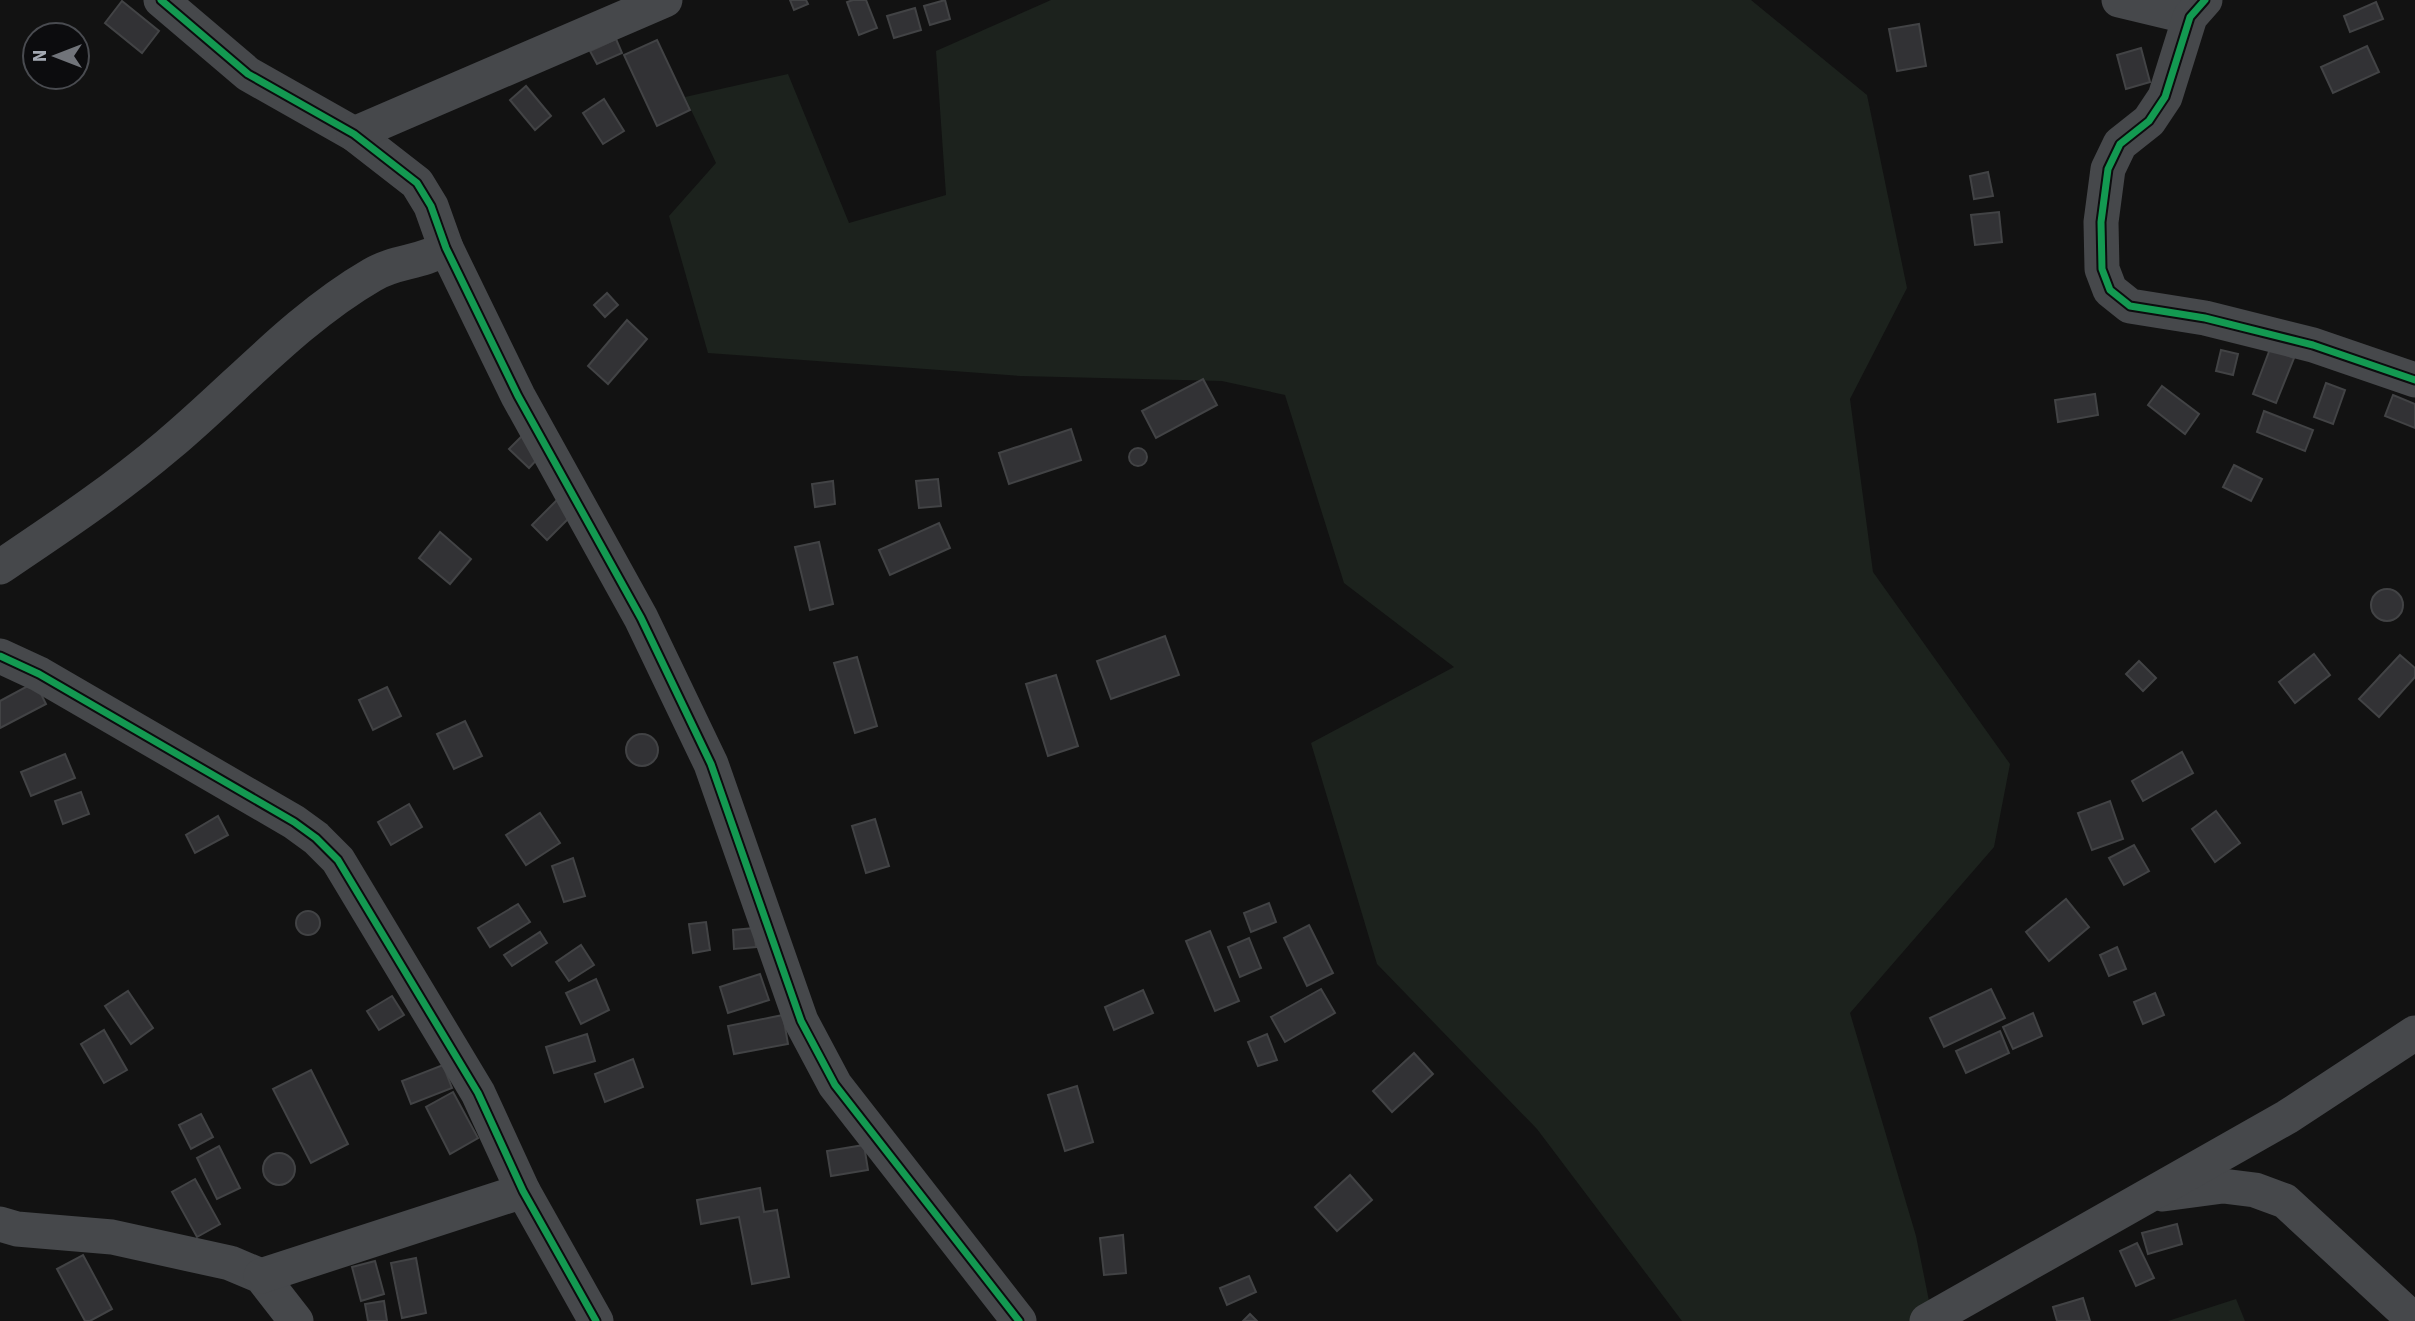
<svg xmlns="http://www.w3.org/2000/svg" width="2415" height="1321" viewBox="0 0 2415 1321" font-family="'Source Sans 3',sans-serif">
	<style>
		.green { fill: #1c221d }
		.building { fill: #323235; stroke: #424345; stroke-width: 2 }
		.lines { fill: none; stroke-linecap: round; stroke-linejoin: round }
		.minor { stroke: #46484b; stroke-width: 35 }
		.cycleway-casing { stroke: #0c0c0e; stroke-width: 11 }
		.cycleway { stroke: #139951; stroke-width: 7 }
	</style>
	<rect width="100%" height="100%" fill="#121212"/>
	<!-- green -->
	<g class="green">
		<polygon points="1051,0 1751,0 1867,95 1907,288 1850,399 1873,572 2010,764 1994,847 1850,1013 1916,1236 1933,1321 1682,1321 1537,1129 1377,964 1311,743 1454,667 1344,583 1285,395 1222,381 1021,376 708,353 669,216 716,163 685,97 788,74 849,223 946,195 936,51"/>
		<polygon points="2236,1299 2245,1321 2168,1321"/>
	</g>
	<!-- building -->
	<g class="building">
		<polygon points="790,0 806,0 808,4 794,10"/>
		<polygon points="853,0 866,0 877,28 859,35 847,2"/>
		<polygon points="945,0 950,19 930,25 924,6"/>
		<polygon points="122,1 159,31 142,53 105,23"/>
		<polygon points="2376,2 2383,19 2350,32 2344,16"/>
		<polygon points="915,8 921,30 894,38 887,16"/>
		<polygon points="1919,24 1926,66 1897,71 1889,29"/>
		<polygon points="616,39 622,53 597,64 590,51"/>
		<polygon points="657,40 690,110 657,126 624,55"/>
		<polygon points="2367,46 2379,72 2333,93 2321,67"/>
		<polygon points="2141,48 2150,82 2126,89 2117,55"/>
		<polygon points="526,86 551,116 535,130 510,100"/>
		<polygon points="604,99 624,131 603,144 583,113"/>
		<polygon points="1988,172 1993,196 1974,199 1970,176"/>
		<polygon points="1999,212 2002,242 1975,245 1971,215"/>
		<polygon points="607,293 618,305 605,317 594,305"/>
		<polygon points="627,320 647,339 608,384 588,366"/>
		<polygon points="2270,349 2294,358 2276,403 2253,394"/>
		<polygon points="2221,350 2238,354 2233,375 2216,371"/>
		<polygon points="1203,379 1217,405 1156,438 1142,411"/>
		<polygon points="2326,383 2345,390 2333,424 2314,417"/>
		<polygon points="2162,386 2199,414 2185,434 2148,405"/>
		<polygon points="2095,394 2098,415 2058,422 2055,400"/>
		<polygon points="2393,395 2415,404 2415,428 2385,416"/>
		<polygon points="2264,411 2313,430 2305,451 2257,432"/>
		<polygon points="1071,429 1081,460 1009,484 999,453"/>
		<polygon points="522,436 541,455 529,468 509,449"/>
		<circle cx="1138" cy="457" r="9"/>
		<polygon points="2234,465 2262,479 2251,501 2223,487"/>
		<polygon points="938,479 941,506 919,508 916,481"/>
		<polygon points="833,481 835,504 815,507 812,484"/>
		<polygon points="557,500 572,515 547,540 532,525"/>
		<polygon points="939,523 950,548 890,575 879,550"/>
		<polygon points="440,532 471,559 450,584 419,558"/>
		<polygon points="819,542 833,604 810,610 795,547"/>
		<circle cx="2387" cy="605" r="16"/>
		<polygon points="1165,636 1179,675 1111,699 1097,661"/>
		<polygon points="2314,654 2330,675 2295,703 2279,682"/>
		<polygon points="2400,655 2415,668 2415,677 2379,717 2359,699"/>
		<polygon points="857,657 877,726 855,733 834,663"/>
		<polygon points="2139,661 2156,678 2143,691 2126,674"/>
		<polygon points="1056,675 1078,746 1048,756 1026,684"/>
		<polygon points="35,682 46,704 0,728 0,701"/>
		<polygon points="387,687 401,716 373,730 359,700"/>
		<polygon points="465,721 482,756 454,769 437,734"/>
		<circle cx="642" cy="750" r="16"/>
		<polygon points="2182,752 2193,773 2143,801 2132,781"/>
		<polygon points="65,754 75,778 31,796 21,772"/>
		<polygon points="81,792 89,814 63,824 55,801"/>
		<polygon points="2110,801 2123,839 2092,850 2078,813"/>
		<polygon points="409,804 422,827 391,845 378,822"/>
		<polygon points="2216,811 2240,843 2215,862 2192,829"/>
		<polygon points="540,813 560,843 526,865 506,835"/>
		<polygon points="218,816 228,835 195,853 186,835"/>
		<polygon points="875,819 889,866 866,873 852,826"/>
		<polygon points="2134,845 2149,871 2124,885 2109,858"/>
		<polygon points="573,858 585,896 564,902 552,866"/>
		<polygon points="2066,899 2089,927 2049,961 2026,932"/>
		<polygon points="1269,903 1276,922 1251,932 1244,913"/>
		<polygon points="518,904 530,922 490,947 478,928"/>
		<circle cx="308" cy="923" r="12"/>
		<polygon points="706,922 710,950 693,953 689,924"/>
		<polygon points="1309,925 1333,973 1307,986 1284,938"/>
		<polygon points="754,928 756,947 734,949 733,930"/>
		<polygon points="1210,931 1239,1001 1215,1011 1186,941"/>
		<polygon points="540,932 547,943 512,966 504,955"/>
		<polygon points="1249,938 1261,968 1240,977 1228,947"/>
		<polygon points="581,945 594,965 569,981 556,962"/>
		<polygon points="2117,947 2126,969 2109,976 2100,955"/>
		<polygon points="760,974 769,1000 728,1013 720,987"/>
		<polygon points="596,979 609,1010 581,1024 566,993"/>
		<polygon points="1321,989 1335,1013 1285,1042 1271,1017"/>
		<polygon points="1991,989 2005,1018 1944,1047 1930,1018"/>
		<polygon points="1143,990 1153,1013 1114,1030 1105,1007"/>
		<polygon points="128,991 153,1028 131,1044 105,1006"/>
		<polygon points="2155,993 2164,1015 2143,1024 2134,1002"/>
		<polygon points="392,996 404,1015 379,1030 367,1011"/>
		<polygon points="2033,1013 2042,1036 2013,1049 2003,1027"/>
		<polygon points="783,1015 788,1044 734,1054 728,1026"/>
		<polygon points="104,1030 127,1070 104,1083 81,1044"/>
		<polygon points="2000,1031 2009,1053 1966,1073 1956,1051"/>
		<polygon points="587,1034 595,1061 554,1073 546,1047"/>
		<polygon points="1267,1034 1277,1060 1258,1066 1248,1042"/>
		<polygon points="1414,1053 1433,1074 1392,1112 1373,1091"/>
		<polygon points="633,1059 643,1087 605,1102 595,1074"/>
		<polygon points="443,1065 452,1088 411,1104 402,1081"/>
		<polygon points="311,1070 348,1144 311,1163 273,1089"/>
		<polygon points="1077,1086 1093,1142 1065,1151 1048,1095"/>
		<polygon points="453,1092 478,1138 450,1154 426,1107"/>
		<polygon points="201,1114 213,1137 191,1149 179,1125"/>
		<polygon points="864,1145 868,1170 831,1176 827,1151"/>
		<polygon points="219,1146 240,1188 217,1199 197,1158"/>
		<circle cx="279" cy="1169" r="16"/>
		<polygon points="1350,1175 1372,1200 1337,1231 1315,1207"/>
		<polygon points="195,1179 220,1224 197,1237 172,1192"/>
		<polygon points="760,1188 764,1212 777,1210 789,1277 752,1284 739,1217 701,1224 697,1200"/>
		<polygon points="2177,1224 2182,1244 2148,1254 2142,1233"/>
		<polygon points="1123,1235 1126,1273 1104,1275 1100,1238"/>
		<polygon points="2137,1243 2154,1278 2136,1286 2120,1251"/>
		<polygon points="83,1255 112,1309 90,1321 85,1321 57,1269"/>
		<polygon points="416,1258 426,1313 402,1318 391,1263"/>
		<polygon points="375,1261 384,1294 361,1301 352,1267"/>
		<polygon points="1249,1276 1256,1292 1227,1305 1220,1288"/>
		<polygon points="2083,1298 2090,1321 2057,1321 2053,1307"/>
		<polygon points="384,1301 387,1321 368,1321 365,1304"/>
		<polygon points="1250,1314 1257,1321 1243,1321"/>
	</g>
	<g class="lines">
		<!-- minor -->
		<g class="minor">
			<polyline points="161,0 248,74 354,134 417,183 431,206 446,248 518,396 641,618 711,764 801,1021 835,1085 1019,1321"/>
			<polyline points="2119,0 2190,17"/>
			<polyline points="2205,0 2190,17 2165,97 2149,121 2120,144 2108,169 2101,222 2102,269 2110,290 2130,306 2205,318 2313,345 2415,380"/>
			<polyline points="354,134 665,0"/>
			<path d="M0,567C58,528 115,490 168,445C235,389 296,319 372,275C397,260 419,264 446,248"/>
			<polyline points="0,656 39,674 294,822 316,838 338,860 478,1093 523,1191 596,1321"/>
			<polyline points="2163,1194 2223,1186 2255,1190 2285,1201 2415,1321"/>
			<polyline points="0,1224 17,1229 112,1237 230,1263 261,1276 296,1321"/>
			<polyline points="261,1276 523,1191"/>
			<polyline points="1927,1321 2287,1117 2415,1033"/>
		</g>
		<!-- cycleway casing -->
		<g class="cycleway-casing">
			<g id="cycleway">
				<polyline points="161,0 248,74 354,134 417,183 431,206 446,248 518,396 641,618 711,764 801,1021 835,1085 1019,1321"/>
				<polyline points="2205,0 2190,17 2165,97 2149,121 2120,144 2108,169 2101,222 2102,269 2110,290 2130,306 2205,318 2313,345 2415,380"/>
				<polyline points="0,656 39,674 294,822 316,838 338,860 478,1093 523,1191 596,1321"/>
			</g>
		</g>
		<!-- cycleway -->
		<use href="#cycleway" class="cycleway"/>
	</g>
	<!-- north arrow -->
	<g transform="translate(56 56) rotate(270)"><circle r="33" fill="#0c0c0e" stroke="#494b50" stroke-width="2"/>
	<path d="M0-5L12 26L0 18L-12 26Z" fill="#71747a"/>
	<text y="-10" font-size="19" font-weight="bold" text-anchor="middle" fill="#a4a9b2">N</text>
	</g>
</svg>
